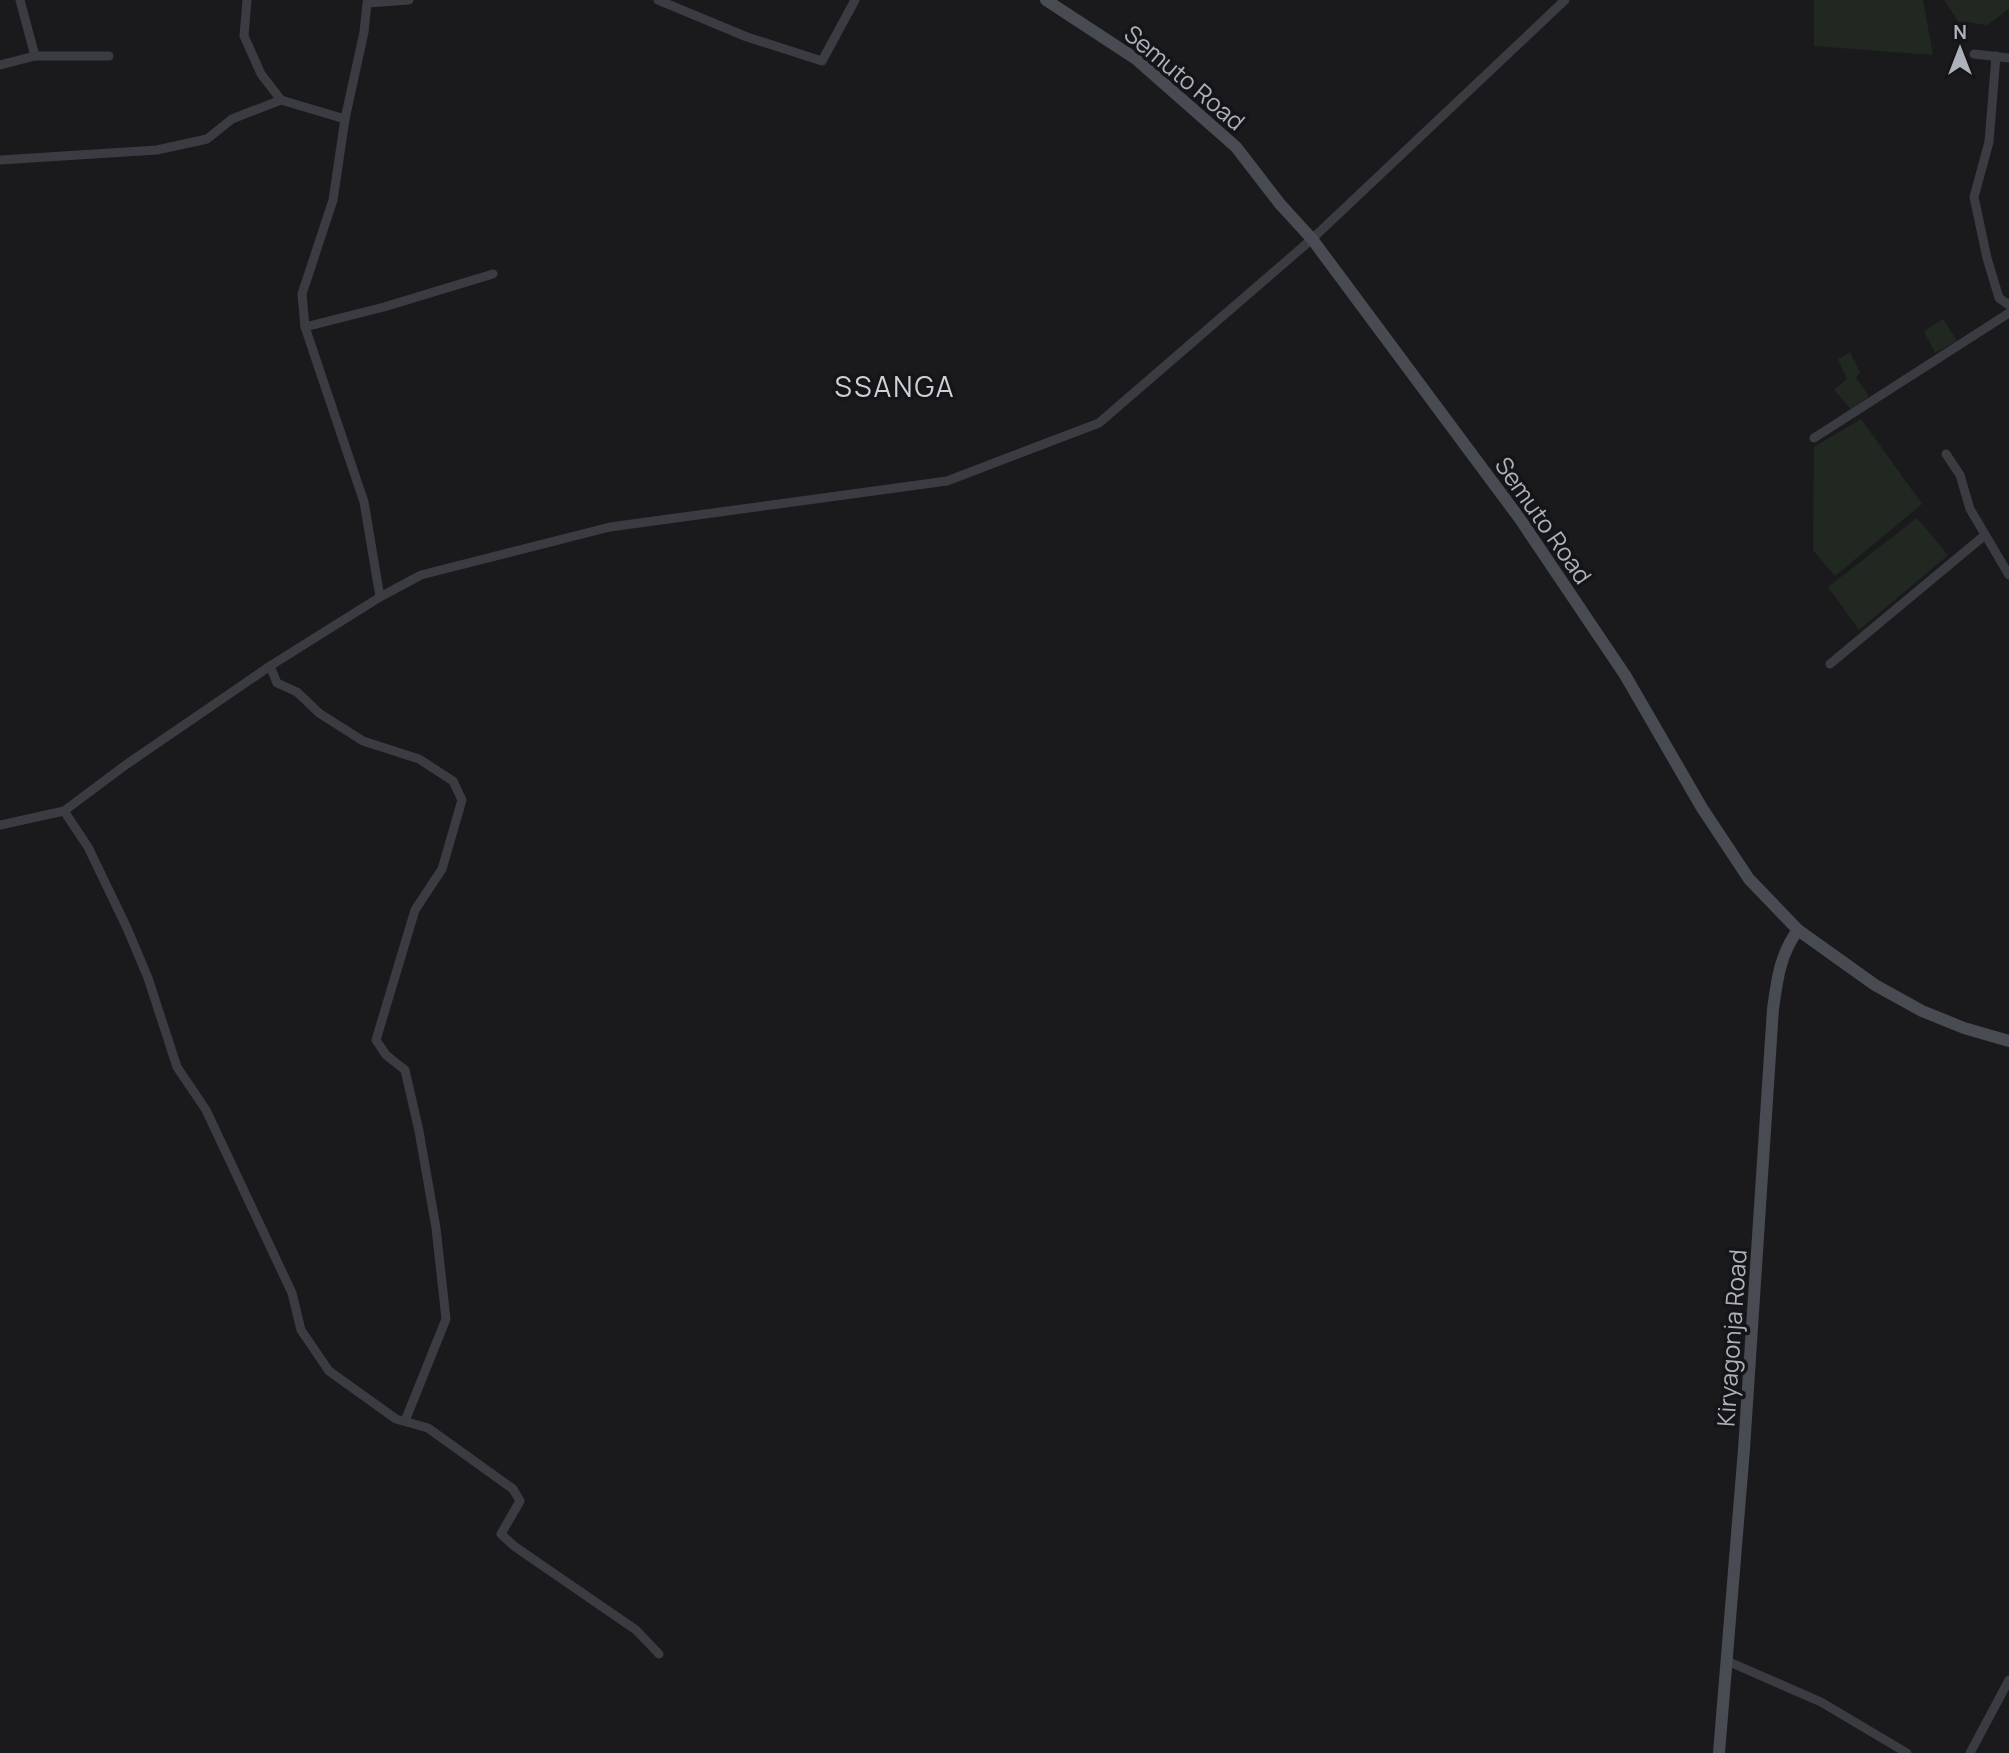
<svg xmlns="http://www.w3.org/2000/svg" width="2009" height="1753" viewBox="0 0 2009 1753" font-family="Manrope,sans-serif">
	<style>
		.green { fill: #202821 }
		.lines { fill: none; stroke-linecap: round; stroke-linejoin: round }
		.street { stroke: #3b3c42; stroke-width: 9 }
		.secondary { stroke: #494b52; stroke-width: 12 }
		.labels { text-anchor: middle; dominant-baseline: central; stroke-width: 7; stroke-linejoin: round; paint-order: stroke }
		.street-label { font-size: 24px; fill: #acb1bc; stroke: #151518 }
		.quarter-label { font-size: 28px; letter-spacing: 2px; fill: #ced0d8; stroke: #151518 }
	</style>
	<rect width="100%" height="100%" fill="#1a1a1d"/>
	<!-- green -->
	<g class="green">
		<polygon points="1814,0 1923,0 1933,55 1814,46"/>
		<polygon points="1944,0 2009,0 2009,9 1987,25 1958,21"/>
		<polygon points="1943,319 1957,341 1935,353 1924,331"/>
		<polygon points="1850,352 1860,372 1856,378 1869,396 1851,409 1834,390 1847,379 1838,359"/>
		<polygon points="1861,419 1922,504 1835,576 1813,550 1814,447"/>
		<polygon points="1917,518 1948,555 1859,630 1828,587"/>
	</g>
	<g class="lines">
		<!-- street -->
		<g class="street">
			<polyline points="247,0 244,36 261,74 281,100"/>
			<polyline points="658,0 747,37 822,61 855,0"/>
			<polyline points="1974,54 2009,58"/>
			<polyline points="35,56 109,56"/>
			<polyline points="1996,56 1989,142 1974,197 1987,258 1999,298 2009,305"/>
			<polyline points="0,65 35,56 20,0"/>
			<polyline points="345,119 364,32 367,3 409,0"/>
			<polyline points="0,160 157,150 207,139 232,119 281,100 345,119 333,200 302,294 305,327 364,502 380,597"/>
			<polyline points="305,327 384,307 493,274"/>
			<polyline points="1814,438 2009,313"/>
			<polyline points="1946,454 1960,475 1970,509 2009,575"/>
			<polyline points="1830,664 1985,535"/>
			<polyline points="270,666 277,683 297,692 319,713 363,741 419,759 453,781 462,800 442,869 415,910 376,1040 386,1055 405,1070 419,1131 436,1228 446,1319 405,1421"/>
			<polyline points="64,811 88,847 127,928 148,978 177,1067 206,1110 292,1293 301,1330 329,1371 396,1419 428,1428 513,1489 520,1501 501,1534 514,1546 636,1630 659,1654"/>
			<polyline points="0,825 64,811 127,764 270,666 380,597 421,575 610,527 947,481 1099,423 1312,239 1565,0"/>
			<polyline points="1727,1661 1821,1702 1907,1753"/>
			<polyline points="1970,1753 2009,1680"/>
		</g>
		<!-- secondary -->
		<g class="secondary">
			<polyline points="1046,0 1136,59 1236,147 1280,204 1312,239 1520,519 1625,675 1702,808 1749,879 1798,930 1875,985 1922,1011 1964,1028 2009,1041"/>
			<path d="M1719,1753L1744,1449L1773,1009C1777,980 1780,954 1798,930"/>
		</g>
	</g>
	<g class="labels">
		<!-- street labels -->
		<g class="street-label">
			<text transform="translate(1185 77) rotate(40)">Semuto Road</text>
			<text transform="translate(1544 520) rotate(55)">Semuto Road</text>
			<text transform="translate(1731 1338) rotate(-86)">Kiryagonja Road</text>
		</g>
		<!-- quarter labels -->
		<g class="quarter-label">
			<text x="895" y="386">SSANGA</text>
		</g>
	</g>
	<!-- north arrow -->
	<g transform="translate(1960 49)" stroke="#151518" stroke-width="5" paint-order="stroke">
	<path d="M0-5L12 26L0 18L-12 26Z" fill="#acb1bc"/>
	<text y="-10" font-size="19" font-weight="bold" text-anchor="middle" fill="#acb1bc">N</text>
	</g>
</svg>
